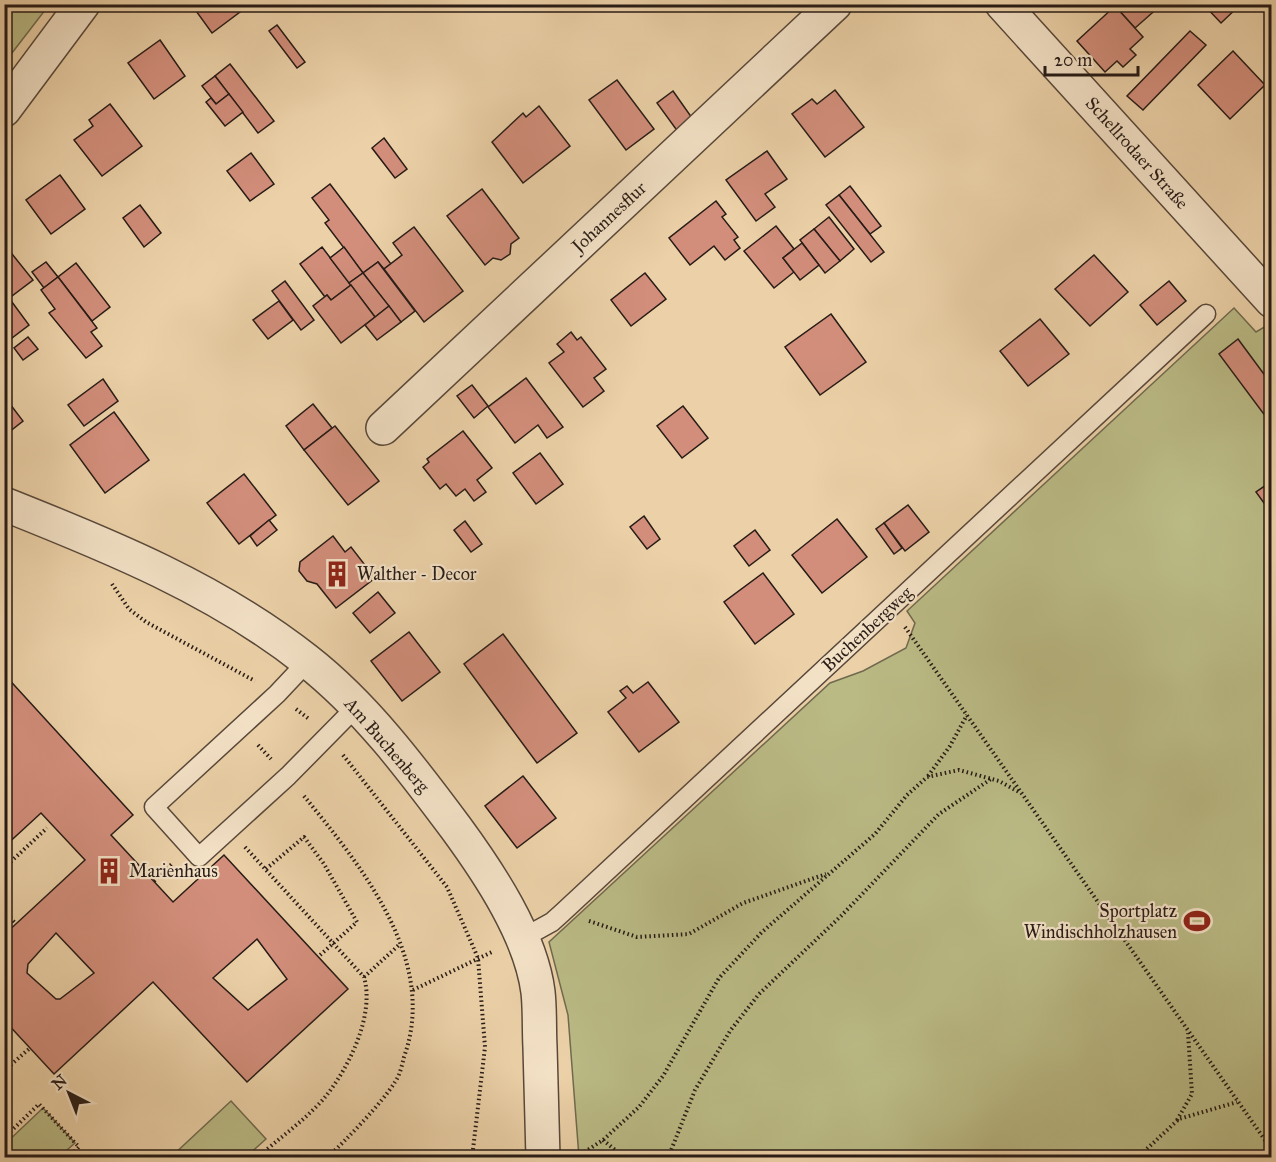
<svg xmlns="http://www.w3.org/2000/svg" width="1276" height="1162" viewBox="0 0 1276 1162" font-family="'IM FELL Great Primer',serif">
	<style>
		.green { fill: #baba85; stroke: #706a4e; stroke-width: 1.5 }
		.building { fill: #d28e7b; stroke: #271b16; stroke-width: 1.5; fill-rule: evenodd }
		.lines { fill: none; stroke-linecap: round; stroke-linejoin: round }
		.service-casing { stroke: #58483a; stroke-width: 21 }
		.minor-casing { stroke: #58483a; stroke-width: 36 }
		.tertiary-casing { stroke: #58483a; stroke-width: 36 }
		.path { stroke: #271b16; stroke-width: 4; stroke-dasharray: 1.5 3; stroke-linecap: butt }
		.service { stroke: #f3e1c6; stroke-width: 18 }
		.minor { stroke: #f3e1c6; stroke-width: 33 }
		.tertiary { stroke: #f3e1c6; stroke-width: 33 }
		.labels { text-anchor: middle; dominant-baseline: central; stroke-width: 4.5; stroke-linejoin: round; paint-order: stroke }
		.street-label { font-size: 18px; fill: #271b16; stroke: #f3e1c6 }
		.poi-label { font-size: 18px; fill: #271b16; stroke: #f3e1c6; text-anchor: start }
	</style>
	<rect width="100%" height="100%" fill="#ecd1a8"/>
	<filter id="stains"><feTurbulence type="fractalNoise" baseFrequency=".00333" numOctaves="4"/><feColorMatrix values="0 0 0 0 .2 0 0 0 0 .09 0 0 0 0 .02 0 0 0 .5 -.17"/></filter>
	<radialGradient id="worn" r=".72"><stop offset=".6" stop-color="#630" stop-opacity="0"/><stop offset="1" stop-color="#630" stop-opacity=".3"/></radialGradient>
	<!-- green -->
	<g class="green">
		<polygon points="5,4 49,5 5,62 4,5"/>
		<polygon points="1234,308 1256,332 1271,323 1271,1157 579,1157 568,1015 549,942 830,683 863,671 906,648 915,623 907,611"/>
		<polygon points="231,1101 266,1139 246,1157 171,1157"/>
		<polygon points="43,1108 75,1143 59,1157 5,1157 5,1144"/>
	</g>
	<!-- building -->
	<g class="building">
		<polygon points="191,4 247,4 248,6 212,33"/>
		<polygon points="1117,4 1158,4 1160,6 1135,28 1115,6"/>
		<polygon points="1203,4 1241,4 1221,23"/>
		<polygon points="1115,6 1143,37 1130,49 1136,55 1123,67 1117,61 1105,72 1077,41"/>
		<polygon points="277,25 305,62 297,68 269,31"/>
		<polygon points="1190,31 1206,45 1143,110 1127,96"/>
		<polygon points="160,40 185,76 154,99 128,63"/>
		<polygon points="1233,51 1265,85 1230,119 1198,85"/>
		<polygon points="230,64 274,121 258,133 215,76"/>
		<polygon points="215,76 229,94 216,104 202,86"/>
		<polygon points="617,80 654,129 626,150 589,100"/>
		<polygon points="835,90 864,127 825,157 792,114 812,99 817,104"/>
		<polygon points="673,91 697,125 681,136 657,103"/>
		<polygon points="229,94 243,112 225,126 206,102 211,98 216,104"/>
		<polygon points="110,104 142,146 102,176 74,140 93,126 89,120"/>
		<polygon points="539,106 570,146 523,183 492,142 523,113 526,117"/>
		<polygon points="384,138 407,169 395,178 372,148"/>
		<polygon points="767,151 787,179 765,194 775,207 756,221 726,180"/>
		<polygon points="251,153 274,184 250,201 227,171"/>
		<polygon points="60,175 85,209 51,234 26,200"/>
		<polygon points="330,184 391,264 384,269 378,262 363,273 325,223 329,220 312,198"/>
		<polygon points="850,186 881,226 870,234 839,195"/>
		<polygon points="482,189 519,238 511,244 510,254 501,260 493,258 485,265 447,216"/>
		<polygon points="839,195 884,252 871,262 826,205"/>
		<polygon points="716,201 726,214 722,217 738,237 734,240 740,248 725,260 714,246 690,265 669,238"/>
		<polygon points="140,205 161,233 144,247 123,218"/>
		<polygon points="829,217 854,249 840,261 814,229"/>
		<polygon points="776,226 794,249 783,258 794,272 774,288 744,251"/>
		<polygon points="414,227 463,291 424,322 384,269 402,255 393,243"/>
		<polygon points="814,229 840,261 825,273 800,240"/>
		<polygon points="802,243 819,265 800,280 783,258"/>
		<polygon points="4,244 33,280 4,302"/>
		<polygon points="322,247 351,285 331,300 327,295 325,297 300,264"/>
		<polygon points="344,247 363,273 349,283 330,258"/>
		<polygon points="1094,255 1128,292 1090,326 1055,289"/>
		<polygon points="46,262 58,277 44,288 32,272"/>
		<polygon points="378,262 415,311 401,322 363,273"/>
		<polygon points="76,263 110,307 92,321 58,277"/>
		<polygon points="363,273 389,306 375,317 349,283"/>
		<polygon points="645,273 666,299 631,326 611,300"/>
		<polygon points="58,277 97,328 91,332 102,346 86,358 49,313 55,309 41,290"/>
		<polygon points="285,281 314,320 301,330 272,291"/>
		<polygon points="1169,281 1186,301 1157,325 1140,305"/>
		<polygon points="351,285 375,317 341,343 313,306 327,295 331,300"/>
		<polygon points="9,298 29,325 4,344 4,302"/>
		<polygon points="279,301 293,320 268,339 253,320"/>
		<polygon points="389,306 401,322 377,340 365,325"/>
		<polygon points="831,314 866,362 820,395 785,347"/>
		<polygon points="1040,319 1069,354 1028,386 1000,351"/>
		<polygon points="571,332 577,340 581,337 606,369 594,378 604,391 583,407 549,363 564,352 557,344"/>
		<polygon points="28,337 38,349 23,360 14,348"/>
		<polygon points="1238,339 1272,385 1272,425 1219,354"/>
		<polygon points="526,378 563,427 547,438 538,425 515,443 488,407"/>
		<polygon points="103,379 118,401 84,426 68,405"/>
		<polygon points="472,385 488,406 474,418 457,396"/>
		<polygon points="10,404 23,421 4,436 4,408"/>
		<polygon points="313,404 332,428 304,450 286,426"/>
		<polygon points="683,406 708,438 682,458 657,426"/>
		<polygon points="114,412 149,460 105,493 70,445"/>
		<polygon points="335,426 379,481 348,505 304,450"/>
		<polygon points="463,431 492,468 477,480 486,492 474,501 465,489 456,496 446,484 440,489 423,467 429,462 427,459"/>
		<polygon points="540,453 563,484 536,504 513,473"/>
		<polygon points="244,474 276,515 239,544 207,503"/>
		<polygon points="1272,481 1272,514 1256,492"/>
		<polygon points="908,505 929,532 905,551 884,523"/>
		<polygon points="644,516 660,539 647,549 630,527"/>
		<polygon points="837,519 867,557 822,593 792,555"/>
		<polygon points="269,520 277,530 257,546 250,536"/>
		<polygon points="465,521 482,544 471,552 454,530"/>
		<polygon points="884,523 902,548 894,554 876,529"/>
		<polygon points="755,530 770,550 749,566 734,546"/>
		<polygon points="333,536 345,552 351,547 375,578 336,608 317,584 307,581 299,571 300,562"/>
		<polygon points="763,573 794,614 755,644 724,602"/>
		<polygon points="378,592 395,613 370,633 353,613"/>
		<polygon points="409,632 440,672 402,701 371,661"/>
		<polygon points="503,634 577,733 537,763 464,664"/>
		<path d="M4,674L133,815L111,835L173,902L224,855L348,989L247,1082L153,982L54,1074L4,1020V935L85,860L41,813L4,847ZM56,933L94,973L60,999H56L27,973L28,964ZM257,939L287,979L248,1010L213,978Z"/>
		<polygon points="648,682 679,722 639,752 608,712 626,698 620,691 627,686 633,693"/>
		<polygon points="523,776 556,818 517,848 485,806"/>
	</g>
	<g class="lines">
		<!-- service casing -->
		<g class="service-casing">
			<g id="service">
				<polyline points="308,661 277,694 154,807 199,857 288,776 357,706"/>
				<polyline points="523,938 552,922 562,913 1206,314"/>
			</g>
		</g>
		<!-- minor casing -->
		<g class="minor-casing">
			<g id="minor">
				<polyline points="383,428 835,4"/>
				<path d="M4,504C110,546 216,589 306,660C365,706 412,769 456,828C489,873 531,936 538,992C540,1010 539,1029 540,1047C541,1084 542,1121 543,1158"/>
			</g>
		</g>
		<!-- tertiary casing -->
		<g class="tertiary-casing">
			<g id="tertiary">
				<polyline points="1002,4 1272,301"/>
				<polyline points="4,110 83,4"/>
			</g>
		</g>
		<!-- path -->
		<g class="path">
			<polyline points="112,584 129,609 146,622 255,681"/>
			<polyline points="905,627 1272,1150"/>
			<polyline points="296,709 309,719"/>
			<polyline points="258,745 271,759"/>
			<polyline points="343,755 447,887 478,958 485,1047 472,1158"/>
			<polyline points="928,776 950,746 967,715"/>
			<path d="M304,796C361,866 439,960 404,1057C402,1065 400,1075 395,1082C382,1103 346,1140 327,1158"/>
			<path d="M245,847L364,977C375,1015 349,1067 326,1096C308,1118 278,1139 257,1158"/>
			<polyline points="4,868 47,828"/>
			<polyline points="266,869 304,837 324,864 357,922 318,957"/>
			<polyline points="154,881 172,864"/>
			<polyline points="4,911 16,924"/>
			<polyline points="589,921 637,937 689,934 743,903 826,874"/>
			<polyline points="364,977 400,944"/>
			<polyline points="413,990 494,951"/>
			<polyline points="4,1071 30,1048"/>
			<polyline points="1177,1120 1192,1094 1188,1033"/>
			<polyline points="4,1138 39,1104 79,1147 68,1158"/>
			<polyline points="603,1140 625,1158"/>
			<polyline points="577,1157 603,1140 639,1107 663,1076 719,978 762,932 875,834 907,795 927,777 959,770 999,781 1019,792"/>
			<polyline points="668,1158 695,1090 730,1031 759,994 841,916 939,814 991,779"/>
			<polyline points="1137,1158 1179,1119 1237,1102"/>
		</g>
		<!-- service -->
		<use href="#service" class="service"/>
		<!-- minor -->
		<use href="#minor" class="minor"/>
		<!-- tertiary -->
		<use href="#tertiary" class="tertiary"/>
	</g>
	<!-- icons -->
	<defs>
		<g id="building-bare" transform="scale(2.07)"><path d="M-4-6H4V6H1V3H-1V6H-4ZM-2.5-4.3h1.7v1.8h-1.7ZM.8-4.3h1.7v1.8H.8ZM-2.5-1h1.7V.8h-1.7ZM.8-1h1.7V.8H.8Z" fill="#8f2418" stroke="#f3e1c6" stroke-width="2.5" paint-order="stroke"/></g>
		<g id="stadium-bare" transform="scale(2.07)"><path d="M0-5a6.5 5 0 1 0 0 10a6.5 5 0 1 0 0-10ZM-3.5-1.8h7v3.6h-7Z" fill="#8f2418" stroke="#f3e1c6" stroke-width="2.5" paint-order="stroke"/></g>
	</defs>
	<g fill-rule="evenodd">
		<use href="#building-bare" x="337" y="574"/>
		<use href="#building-bare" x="109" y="871"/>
		<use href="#stadium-bare" x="1197" y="921"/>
	</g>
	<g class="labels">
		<!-- street labels -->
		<g class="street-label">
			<text transform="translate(1137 153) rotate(48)">Schellrodaer Straße</text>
			<text transform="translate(609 217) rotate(-43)">Johannesflur</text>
			<text transform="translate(867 629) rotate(-43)">Buchenbergweg</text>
			<text transform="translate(387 745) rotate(49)">Am Buchenberg</text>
		</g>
		<!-- poi labels -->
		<g class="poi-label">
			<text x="357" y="574">Walther - Decor</text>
			<text x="129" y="871">Marienhaus</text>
			<text x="1177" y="911" text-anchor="end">Sportplatz<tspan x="1177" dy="21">Windischholzhausen</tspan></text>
		</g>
	</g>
	<!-- margin -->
	<rect width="1276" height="1162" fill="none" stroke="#ecd1a8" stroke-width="24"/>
	<rect x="6" y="6" width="1264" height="1150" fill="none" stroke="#271b16" stroke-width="3"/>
	<rect x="12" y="12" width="1252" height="1138" fill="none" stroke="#271b16" stroke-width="1.5"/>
	<!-- north arrow -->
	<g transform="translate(69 1093) rotate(318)" stroke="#f3e1c6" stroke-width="4.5" paint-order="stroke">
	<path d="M0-4.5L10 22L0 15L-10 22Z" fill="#271b16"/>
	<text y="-9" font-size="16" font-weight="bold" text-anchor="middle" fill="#271b16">N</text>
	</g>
	<!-- scale -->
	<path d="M1045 66v9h93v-9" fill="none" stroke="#271b16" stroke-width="3"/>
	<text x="1054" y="66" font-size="18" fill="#271b16" stroke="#f3e1c6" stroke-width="4.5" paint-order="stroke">20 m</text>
	<rect width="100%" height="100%" filter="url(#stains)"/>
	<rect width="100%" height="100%" fill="url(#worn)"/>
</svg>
